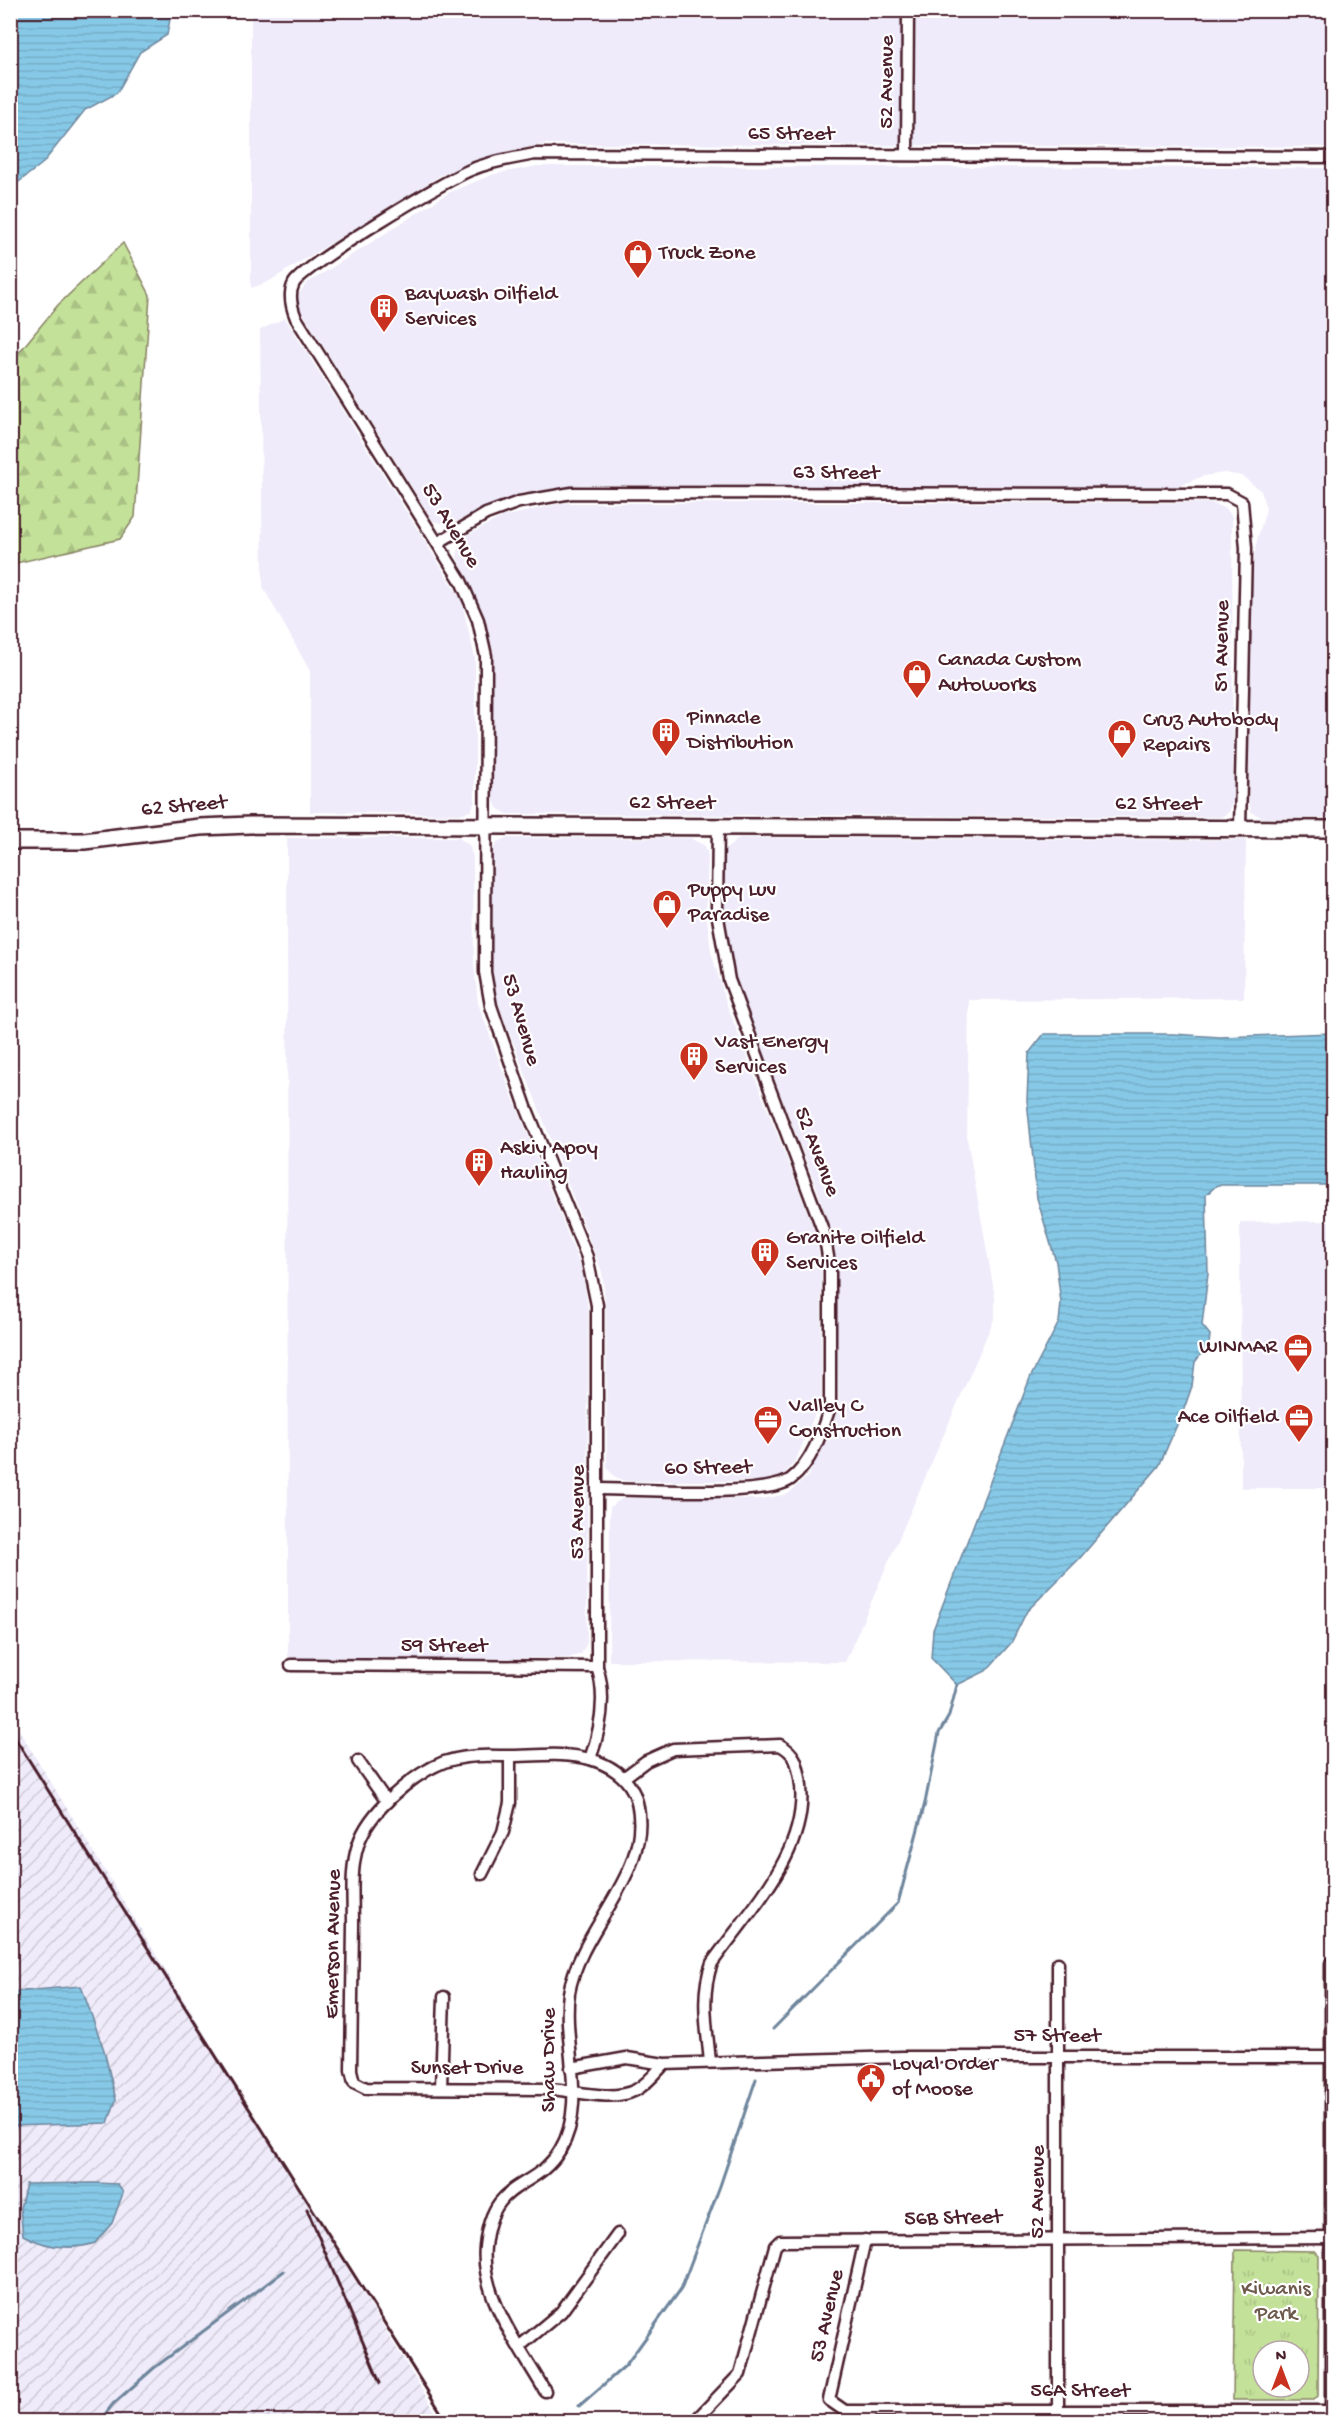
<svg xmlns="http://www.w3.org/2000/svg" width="1344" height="2432" viewBox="0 0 1344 2432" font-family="'Gochi Hand',sans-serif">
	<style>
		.built { fill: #efebfa }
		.industrial { fill: url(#industrial-furrows) }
		.forest { fill: url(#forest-firs); stroke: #868062; stroke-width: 1.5 }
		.park { fill: url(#park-tufts); stroke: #868062; stroke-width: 1.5; fill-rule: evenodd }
		.water { fill: url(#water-rules); stroke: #6e859c; stroke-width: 1.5 }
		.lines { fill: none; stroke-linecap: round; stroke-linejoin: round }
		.stream { stroke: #6e859c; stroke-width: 3 }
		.minor-casing { stroke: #4a1f2b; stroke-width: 15 }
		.secondary-casing { stroke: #4a1f2b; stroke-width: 20 }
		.minor { stroke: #fff; stroke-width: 10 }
		.secondary { stroke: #fff; stroke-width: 15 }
		.rail { stroke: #4a1f2b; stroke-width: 3 }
		.labels { text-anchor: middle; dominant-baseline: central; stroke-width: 4.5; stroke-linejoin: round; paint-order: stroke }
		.street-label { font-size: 22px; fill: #4a1f2b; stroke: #fff }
		.poi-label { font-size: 22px; fill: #4a1f2b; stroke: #fff; text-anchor: start }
		.park-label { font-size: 22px; fill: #6e594c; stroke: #fff }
	</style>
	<defs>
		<pattern id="industrial-furrows" width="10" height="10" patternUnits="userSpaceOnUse" patternTransform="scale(1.5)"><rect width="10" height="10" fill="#efebfa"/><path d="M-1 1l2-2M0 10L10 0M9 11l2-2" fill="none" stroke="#cec9d6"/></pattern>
		<pattern id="forest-firs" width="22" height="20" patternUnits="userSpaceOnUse" patternTransform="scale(1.5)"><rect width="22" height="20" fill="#c3e199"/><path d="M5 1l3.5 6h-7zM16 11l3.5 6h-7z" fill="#a9c184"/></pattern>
		<pattern id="park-tufts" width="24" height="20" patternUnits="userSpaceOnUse" patternTransform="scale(1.5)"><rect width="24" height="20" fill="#c3e199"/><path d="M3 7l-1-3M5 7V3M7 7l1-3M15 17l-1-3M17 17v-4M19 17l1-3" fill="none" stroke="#a9c184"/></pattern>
		<pattern id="water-rules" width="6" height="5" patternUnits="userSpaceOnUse" patternTransform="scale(1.5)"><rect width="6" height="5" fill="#86c9e7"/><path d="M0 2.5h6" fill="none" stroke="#75acc6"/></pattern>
	</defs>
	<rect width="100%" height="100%" fill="#fff"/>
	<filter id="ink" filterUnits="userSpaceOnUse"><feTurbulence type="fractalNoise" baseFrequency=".0167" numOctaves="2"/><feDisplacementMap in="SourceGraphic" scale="12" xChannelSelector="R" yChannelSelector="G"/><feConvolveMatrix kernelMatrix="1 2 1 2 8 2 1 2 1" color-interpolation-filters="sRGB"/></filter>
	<g filter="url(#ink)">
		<!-- built -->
		<g class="built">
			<polygon points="251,11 1333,11 1333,147 546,144 504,152 441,175 268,282 251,288"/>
			<polygon points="537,166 1333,168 1333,818 1264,818 1251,812 1249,803 1251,590 1256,544 1266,509 1261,491 1242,476 1225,473 1203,476 1174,488 582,485 521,493 458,521 445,524 433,521 297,304 297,297 306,284 450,192 494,174"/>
			<polygon points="285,318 461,599 475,658 475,801 471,811 459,814 310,812 310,671 263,587 260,330"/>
			<polygon points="563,503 1211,503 1226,508 1232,517 1233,801 1229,812 1221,817 507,814 497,808 493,798 492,665 486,620 457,557 459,545 468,535 502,517"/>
			<polygon points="287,838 459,838 469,845 473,857 474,964 478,1003 511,1093 582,1270 588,1309 587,1643 581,1654 569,1658 288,1660"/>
			<polygon points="506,838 690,838 705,846 708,856 706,909 711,952 727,1005 815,1232 821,1269 821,1399 796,1460 783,1475 767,1481 624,1481 614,1476 607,1468 606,1309 602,1272 498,1003 492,979 492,853 497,842"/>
			<polygon points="739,838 1246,840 1244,998 969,1000 967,1138 995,1297 995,1317 845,1662 609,1661 610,1507 623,1498 761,1499 788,1494 808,1476 832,1428 839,1402 835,1246 817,1188 737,986 728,947 723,911 724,851"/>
			<polygon points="1333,1221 1333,1488 1241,1488 1240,1222"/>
		</g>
		<!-- industrial -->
		<polygon class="industrial" points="11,1717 441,2421 11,2421"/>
		<!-- forest -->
		<polygon class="forest" points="123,243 150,295 135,517 120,539 16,563 11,589 11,362 58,305"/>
		<!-- park -->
		<path class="park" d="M1235,2250L1315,2251L1319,2255L1318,2396L1314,2400H1233ZM1263,2351H1299V2387H1263Z"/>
		<!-- water -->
		<g class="water">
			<polygon points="11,10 167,10 171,14 167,35 140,52 117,93 85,110 43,163 11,188"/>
			<polygon points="1333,1033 1333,1185 1217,1185 1206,1195 1208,1273 1202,1325 1210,1335 1209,1344 1195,1362 1192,1386 1184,1409 1159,1466 1080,1558 1027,1611 1011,1643 986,1671 957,1685 931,1658 933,1630 1030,1378 1059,1322 1061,1303 1056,1262 1037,1198 1027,1100 1029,1053 1044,1034 1173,1034 1220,1037"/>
			<polygon points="81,1986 104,2050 116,2100 108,2123 11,2126 11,1992"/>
			<path d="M94,2183L118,2184L123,2193L112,2223L95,2243C70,2251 45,2247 23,2235L20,2208L26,2184Z"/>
		</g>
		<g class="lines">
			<!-- stream -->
			<g class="stream">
				<polyline points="773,2029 898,1903 925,1803 939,1733 949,1716 957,1685"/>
				<polyline points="579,2406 626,2365 681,2289 720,2186 756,2079"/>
				<polyline points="99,2422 113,2404 154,2368 284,2271"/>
			</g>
			<!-- minor casing -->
			<g class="minor-casing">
				<g id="minor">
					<polyline points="907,154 908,10"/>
					<polyline points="439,542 486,514 519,502 572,493 1227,494 1242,502 1246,548 1240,828"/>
					<path d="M599,1489C636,1489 766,1498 791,1479C812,1463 822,1431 830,1407V1268L824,1233L729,980L717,912L718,826"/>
					<polyline points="291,1665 597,1667"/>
					<path d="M590,1759C601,1729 607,1697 597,1667V1305L587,1257L526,1107L491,1006L485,972L486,656L478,620L461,581L296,318C291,306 288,294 294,283C305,265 448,178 473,169C492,161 515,158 535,154L1334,157"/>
					<polyline points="358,1761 387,1802"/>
					<path d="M626,1776L646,1761L673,1749L780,1745C795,1753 797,1762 800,1778C812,1850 750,1909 712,1963C700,1995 707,2028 710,2062"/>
					<polyline points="482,1874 503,1832 510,1803 510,1757"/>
					<polyline points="1058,1963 1058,2422"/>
					<polyline points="1331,1963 1331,2422"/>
					<polyline points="571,2068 627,2058 664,2064 903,2057 1334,2057"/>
					<polyline points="441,2088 444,1997"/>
					<polyline points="865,2240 829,2400 845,2411 1334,2411"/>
					<polyline points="520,2346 561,2312 618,2234"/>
					<path d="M545,2391C521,2349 480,2296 485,2247C492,2176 534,2193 560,2150C588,2104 562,2043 569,1993C580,1926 654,1873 637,1802C631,1779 613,1766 590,1759C562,1751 528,1757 499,1756C481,1755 462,1756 444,1762C413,1774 368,1812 358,1845C350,1870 353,1897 353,1924C352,1972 352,2021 351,2070L354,2082L366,2088L551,2089C577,2091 612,2102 636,2090C647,2084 656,2073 664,2064"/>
					<polyline points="694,2422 740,2374 775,2246 780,2241 1334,2238"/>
				</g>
			</g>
			<!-- secondary casing -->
			<g class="secondary-casing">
				<polyline id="secondary" points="10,841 84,841 200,827 250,825 1334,829"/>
			</g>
			<!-- minor -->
			<use href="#minor" class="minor"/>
			<!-- secondary -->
			<use href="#secondary" class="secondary"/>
			<!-- rail -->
			<g class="rail">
				<polyline points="10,1730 447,2422"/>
				<polyline points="307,2209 380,2383"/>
			</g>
		</g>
	</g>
	<!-- icons -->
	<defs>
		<g id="shop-pin" transform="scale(1.5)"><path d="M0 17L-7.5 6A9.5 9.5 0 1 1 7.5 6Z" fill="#c8321e" stroke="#fff"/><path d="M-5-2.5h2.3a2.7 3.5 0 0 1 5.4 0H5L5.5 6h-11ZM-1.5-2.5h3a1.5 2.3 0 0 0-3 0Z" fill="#fff"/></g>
		<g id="building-pin" transform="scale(1.5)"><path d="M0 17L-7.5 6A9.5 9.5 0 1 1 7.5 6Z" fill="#c8321e" stroke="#fff"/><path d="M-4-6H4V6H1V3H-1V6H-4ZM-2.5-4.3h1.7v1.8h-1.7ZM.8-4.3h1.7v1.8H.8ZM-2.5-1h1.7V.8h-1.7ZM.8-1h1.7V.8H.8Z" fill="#fff"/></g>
		<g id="office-pin" transform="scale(1.5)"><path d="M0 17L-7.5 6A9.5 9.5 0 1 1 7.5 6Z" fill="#c8321e" stroke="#fff"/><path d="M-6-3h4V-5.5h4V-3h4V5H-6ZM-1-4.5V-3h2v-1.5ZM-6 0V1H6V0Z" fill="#fff"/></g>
		<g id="civic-pin" transform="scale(1.5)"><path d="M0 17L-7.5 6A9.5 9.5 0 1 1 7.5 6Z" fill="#c8321e" stroke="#fff"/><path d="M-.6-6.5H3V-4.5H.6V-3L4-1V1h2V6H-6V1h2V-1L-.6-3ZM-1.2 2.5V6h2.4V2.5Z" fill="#fff"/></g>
	</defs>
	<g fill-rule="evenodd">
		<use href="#shop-pin" x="638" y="254"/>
		<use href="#building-pin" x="384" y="308"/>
		<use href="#shop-pin" x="917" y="674"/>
		<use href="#building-pin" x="666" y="732"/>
		<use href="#shop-pin" x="1122" y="734"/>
		<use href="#shop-pin" x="667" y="904"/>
		<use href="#building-pin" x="694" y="1056"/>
		<use href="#building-pin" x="479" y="1162"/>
		<use href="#building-pin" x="765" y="1252"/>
		<use href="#office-pin" x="1298" y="1348"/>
		<use href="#office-pin" x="1299" y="1418"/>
		<use href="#office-pin" x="768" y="1420"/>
		<use href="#civic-pin" x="871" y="2078"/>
	</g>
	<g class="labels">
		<!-- street labels -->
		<g class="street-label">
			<text transform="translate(888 82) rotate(-90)">52 Avenue</text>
			<text x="791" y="135">65 Street</text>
			<text x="836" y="474">63 Street</text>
			<text transform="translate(450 526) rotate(59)">53 Avenue</text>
			<text transform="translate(1223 646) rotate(-89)">51 Avenue</text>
			<text x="672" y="804">62 Street</text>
			<text x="1158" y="805">62 Street</text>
			<text transform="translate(184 807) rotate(-5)">62 Street</text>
			<text transform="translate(520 1020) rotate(74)">53 Avenue</text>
			<text transform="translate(816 1152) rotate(69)">52 Avenue</text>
			<text transform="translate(708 1469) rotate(-1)">60 Street</text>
			<text transform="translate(579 1512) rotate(-90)">53 Avenue</text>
			<text x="444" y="1647">59 Street</text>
			<text transform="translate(334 1944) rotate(-89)">Emerson Avenue</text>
			<text x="1057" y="2037">57 Street</text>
			<text transform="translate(550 2060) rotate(-90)">Shaw Drive</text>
			<text x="467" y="2069">Sunset Drive</text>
			<text transform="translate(1039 2192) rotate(-90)">52 Avenue</text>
			<text transform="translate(953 2219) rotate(-1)">56B Street</text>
			<text transform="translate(828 2316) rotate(-77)">53 Avenue</text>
			<text x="1080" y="2392">56A Street</text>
		</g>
		<!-- poi labels -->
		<g class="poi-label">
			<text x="659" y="254">Truck Zone</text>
			<text x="405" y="295">Baywash Oilfield<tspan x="405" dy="25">Services</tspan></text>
			<text x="938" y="661">Canada Custom<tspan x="938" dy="25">Autoworks</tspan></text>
			<text x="687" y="719">Pinnacle<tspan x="687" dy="25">Distribution</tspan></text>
			<text x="1143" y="721">Cruz Autobody<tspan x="1143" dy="25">Repairs</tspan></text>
			<text x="688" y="891">Puppy Luv<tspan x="688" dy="25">Paradise</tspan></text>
			<text x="715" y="1043">Vast Energy<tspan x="715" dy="25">Services</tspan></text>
			<text x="500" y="1149">Askiy Apoy<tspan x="500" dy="25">Hauling</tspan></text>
			<text x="786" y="1239">Granite Oilfield<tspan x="786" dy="25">Services</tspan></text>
			<text x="1277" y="1348" text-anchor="end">WINMAR</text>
			<text x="789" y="1407">Valley C<tspan x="789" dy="25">Construction</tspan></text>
			<text x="1278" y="1418" text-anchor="end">Ace Oilfield</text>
			<text x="892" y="2065">Loyal Order<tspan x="892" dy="25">of Moose</tspan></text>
		</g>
		<!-- park labels -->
		<g class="park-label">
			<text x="1276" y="2290">Kiwanis<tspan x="1276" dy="25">Park</tspan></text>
		</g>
	</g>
	<!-- margin -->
	<rect width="1344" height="2432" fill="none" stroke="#fff" stroke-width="36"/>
	<rect x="18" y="18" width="1308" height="2396" fill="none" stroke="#4a1f2b" stroke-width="2" filter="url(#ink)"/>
	<!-- north arrow -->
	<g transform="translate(1281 2369)"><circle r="28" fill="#ffffff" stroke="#b7a5aa" stroke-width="1.5"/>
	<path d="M0-4.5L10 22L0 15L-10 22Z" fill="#c8321e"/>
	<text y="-9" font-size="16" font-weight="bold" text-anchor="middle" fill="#4a1f2b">N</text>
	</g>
</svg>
